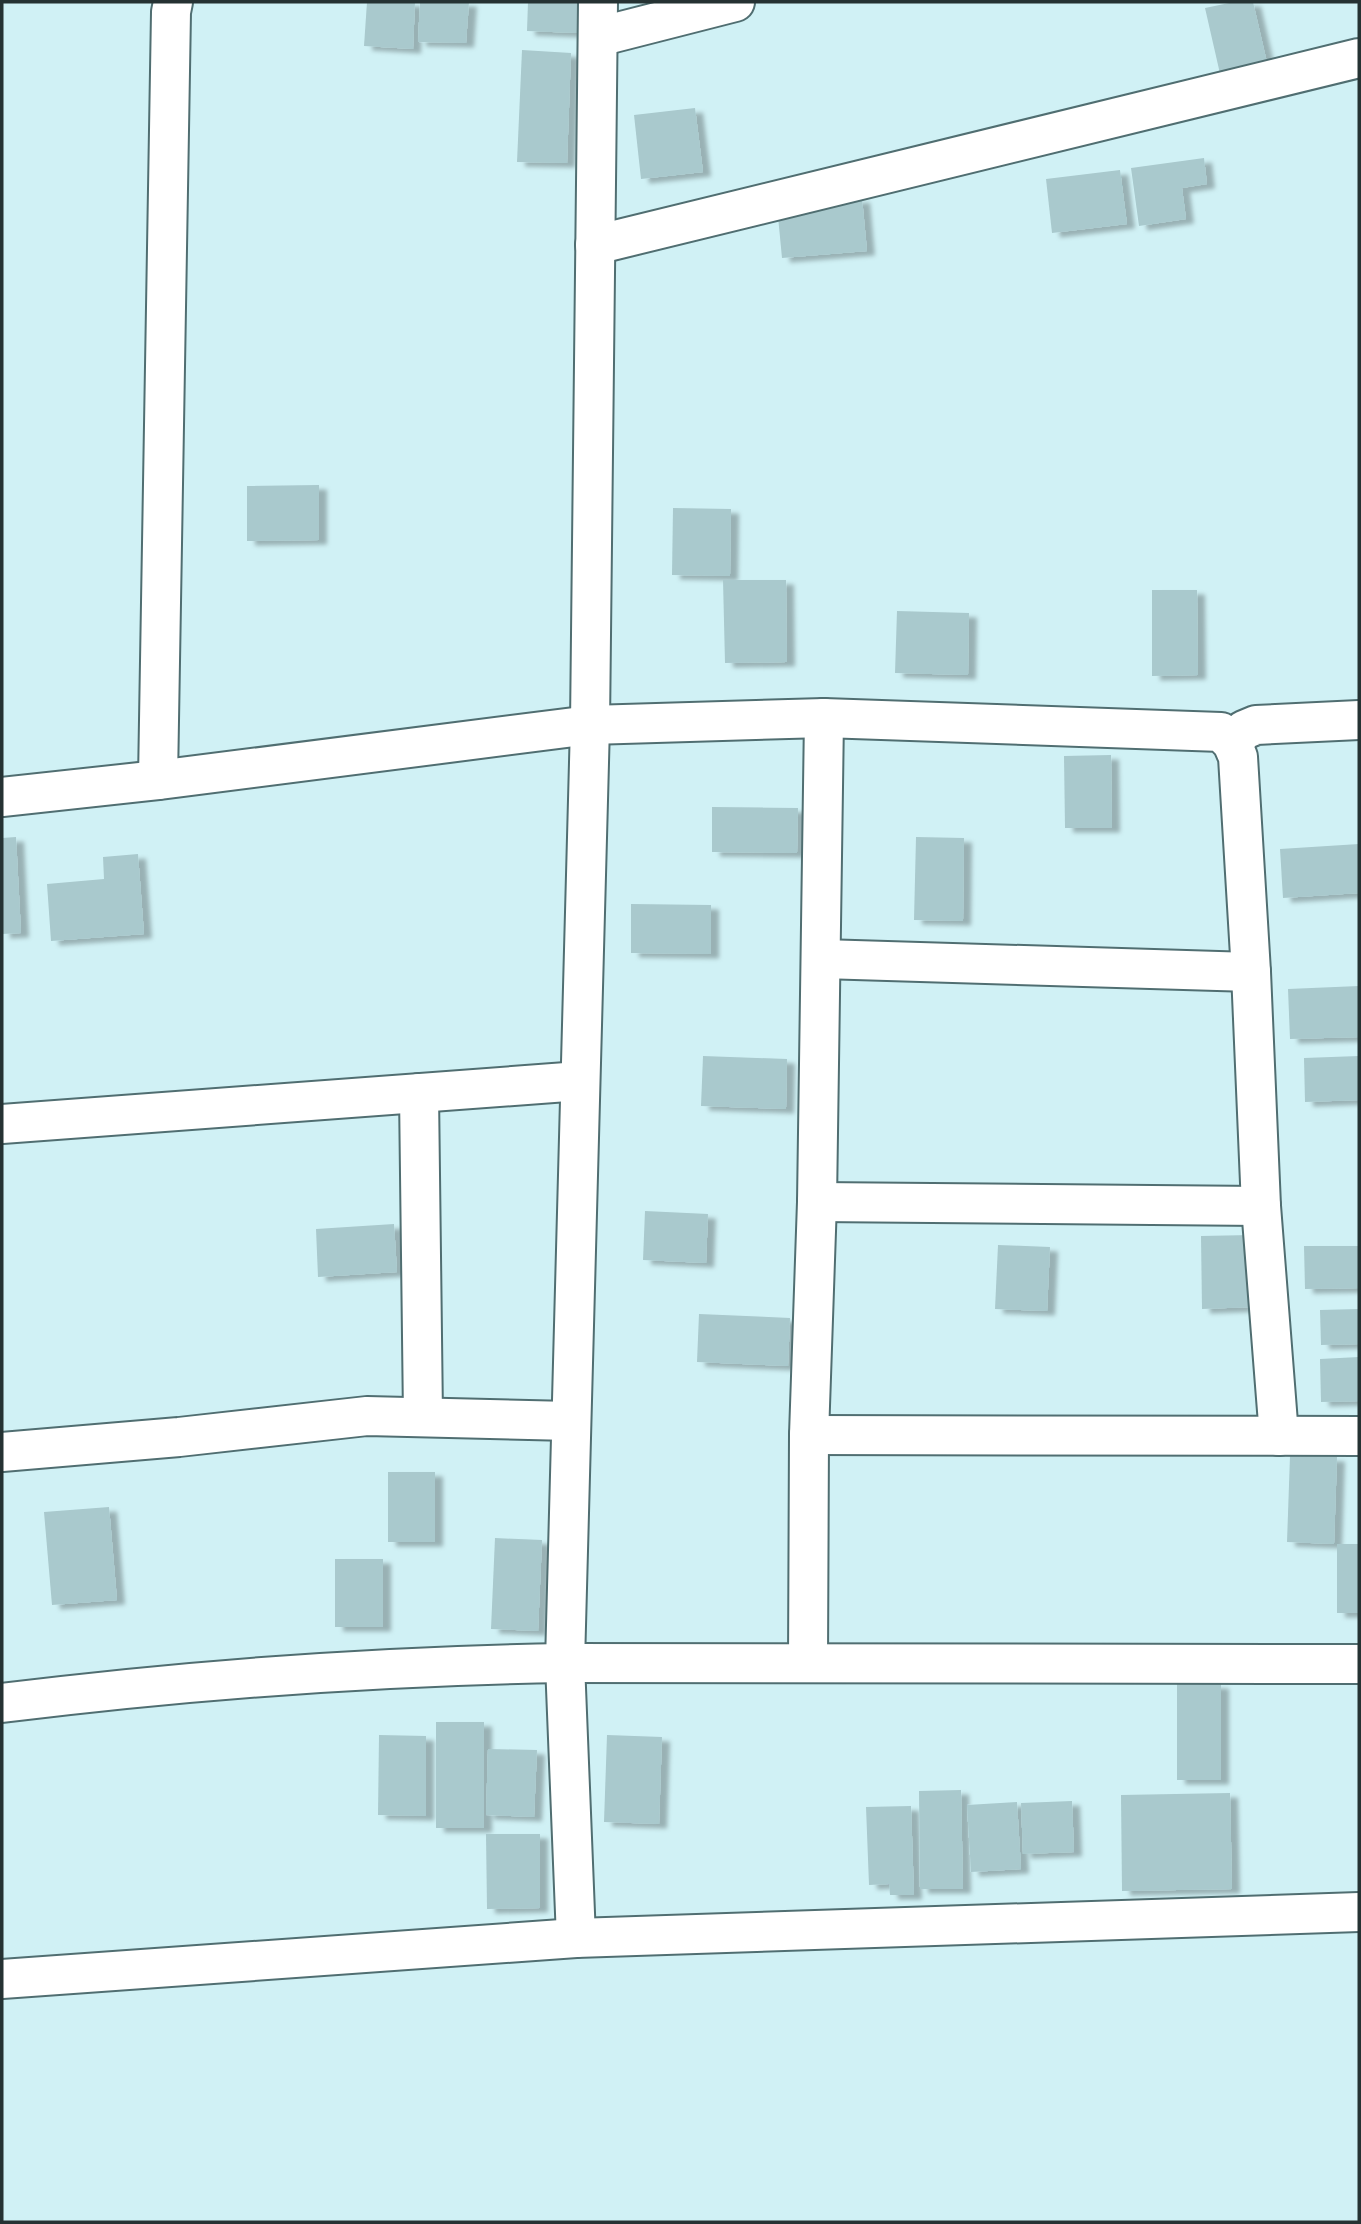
<svg xmlns="http://www.w3.org/2000/svg" width="1361" height="2224" viewBox="0 0 1361 2224" font-family="'Fira Sans',sans-serif">
	<style>
		.building { fill: #a9c9cd; filter: url(#shadow) }
		.lines { fill: none; stroke-linecap: round; stroke-linejoin: round }
		.street-casing { stroke: #506e71; stroke-width: 42 }
		.street { stroke: #fff; stroke-width: 38 }
	</style>
	<defs>
		<filter id="shadow"><feDropShadow dx="8" dy="4.5" stdDeviation="2" flood-color="#0004"/></filter>
	</defs>
	<rect width="100%" height="100%" fill="#d0f1f5"/>
	<!-- building -->
	<g class="building">
		<polygon points="367,2 415,2 413,49 364,46"/>
		<polygon points="420,2 469,2 466,43 418,42"/>
		<polygon points="528,2 578,2 578,33 527,31"/>
		<polygon points="1234,2 1253,2 1268,67 1221,78 1205,8"/>
		<polygon points="522,50 571,53 567,163 517,162"/>
		<polygon points="695,108 703,172 641,179 634,115"/>
		<polygon points="1204,158 1207,184 1182,188 1186,219 1139,226 1131,168"/>
		<polygon points="1120,170 1127,224 1052,233 1046,179"/>
		<polygon points="862,198 867,251 782,258 777,206"/>
		<polygon points="319,485 319,540 247,541 247,486"/>
		<polygon points="673,508 731,509 730,576 672,575"/>
		<polygon points="723,580 786,580 787,662 725,663"/>
		<polygon points="1152,590 1197,590 1198,675 1152,676"/>
		<polygon points="897,611 969,613 968,675 895,673"/>
		<polygon points="1111,755 1112,828 1065,828 1064,756"/>
		<polygon points="712,807 798,808 797,853 712,852"/>
		<polygon points="16,837 21,933 2,934 2,838"/>
		<polygon points="916,837 964,838 963,921 914,920"/>
		<polygon points="1359,844 1359,893 1283,898 1280,849"/>
		<polygon points="138,854 144,934 51,941 47,884 104,879 103,857"/>
		<polygon points="631,904 711,905 711,954 631,953"/>
		<polygon points="1359,986 1359,1037 1290,1039 1288,989"/>
		<polygon points="703,1056 787,1059 786,1109 701,1106"/>
		<polygon points="1359,1056 1359,1100 1305,1102 1304,1058"/>
		<polygon points="645,1211 708,1214 706,1263 643,1260"/>
		<polygon points="394,1224 397,1272 318,1277 316,1229"/>
		<polygon points="1251,1235 1252,1307 1202,1309 1201,1236"/>
		<polygon points="998,1245 1050,1247 1047,1311 995,1309"/>
		<polygon points="1304,1246 1359,1246 1359,1288 1305,1289"/>
		<polygon points="1359,1309 1359,1344 1321,1345 1320,1310"/>
		<polygon points="699,1314 790,1318 788,1366 697,1362"/>
		<polygon points="1359,1357 1359,1401 1321,1402 1320,1359"/>
		<polygon points="1290,1456 1337,1457 1334,1544 1287,1542"/>
		<rect x="388" y="1472" width="47" height="70"/>
		<polygon points="109,1507 117,1600 52,1605 44,1512"/>
		<polygon points="495,1538 542,1540 538,1631 491,1629"/>
		<rect x="1337" y="1544" width="22" height="69"/>
		<rect x="335" y="1559" width="48" height="68"/>
		<rect x="1177" y="1684" width="44" height="96"/>
		<rect x="436" y="1722" width="48" height="106"/>
		<polygon points="379,1735 426,1736 426,1816 378,1815"/>
		<polygon points="607,1735 662,1737 659,1824 604,1822"/>
		<polygon points="488,1749 537,1750 534,1817 486,1815"/>
		<polygon points="961,1790 963,1889 920,1889 919,1791"/>
		<polygon points="1230,1793 1232,1889 1122,1891 1121,1795"/>
		<polygon points="1072,1801 1074,1852 1023,1854 1021,1803"/>
		<polygon points="1017,1802 1021,1869 971,1872 967,1805"/>
		<polygon points="911,1806 914,1895 890,1895 889,1884 869,1885 866,1807"/>
		<polygon points="486,1834 540,1834 540,1908 487,1909"/>
	</g>
	<g class="lines">
		<!-- street casing -->
		<g class="street-casing">
			<g id="street">
				<polyline points="598,37 735,2"/>
				<polyline points="595,245 1359,58"/>
				<polyline points="1232,743 1244,730 1256,725 1359,720"/>
				<polyline points="158,780 171,12 173,2"/>
				<polyline points="2,797 158,780 590,725 824,718 1221,732 1232,743 1238,757 1251,972 1261,1206 1279,1436"/>
				<polyline points="822,959 1251,972"/>
				<polyline points="419,1093 423,1417"/>
				<polyline points="2,1124 580,1081"/>
				<polyline points="817,1202 1261,1206"/>
				<polyline points="809,1435 1359,1436"/>
				<polyline points="2,1452 179,1437 367,1416 570,1421"/>
				<polyline points="808,1663 809,1435 817,1202 824,718"/>
				<path d="M2,1703C188,1680 377,1666 565,1663L1359,1664"/>
				<polyline points="576,1938 565,1663 590,725 598,2"/>
				<polyline points="2,1979 576,1938 1359,1912"/>
			</g>
		</g>
		<!-- street -->
		<use href="#street" class="street"/>
	</g>
	<!-- border -->
	<rect width="1361" height="2224" fill="none" stroke="#253233" stroke-width="7"/>
</svg>
